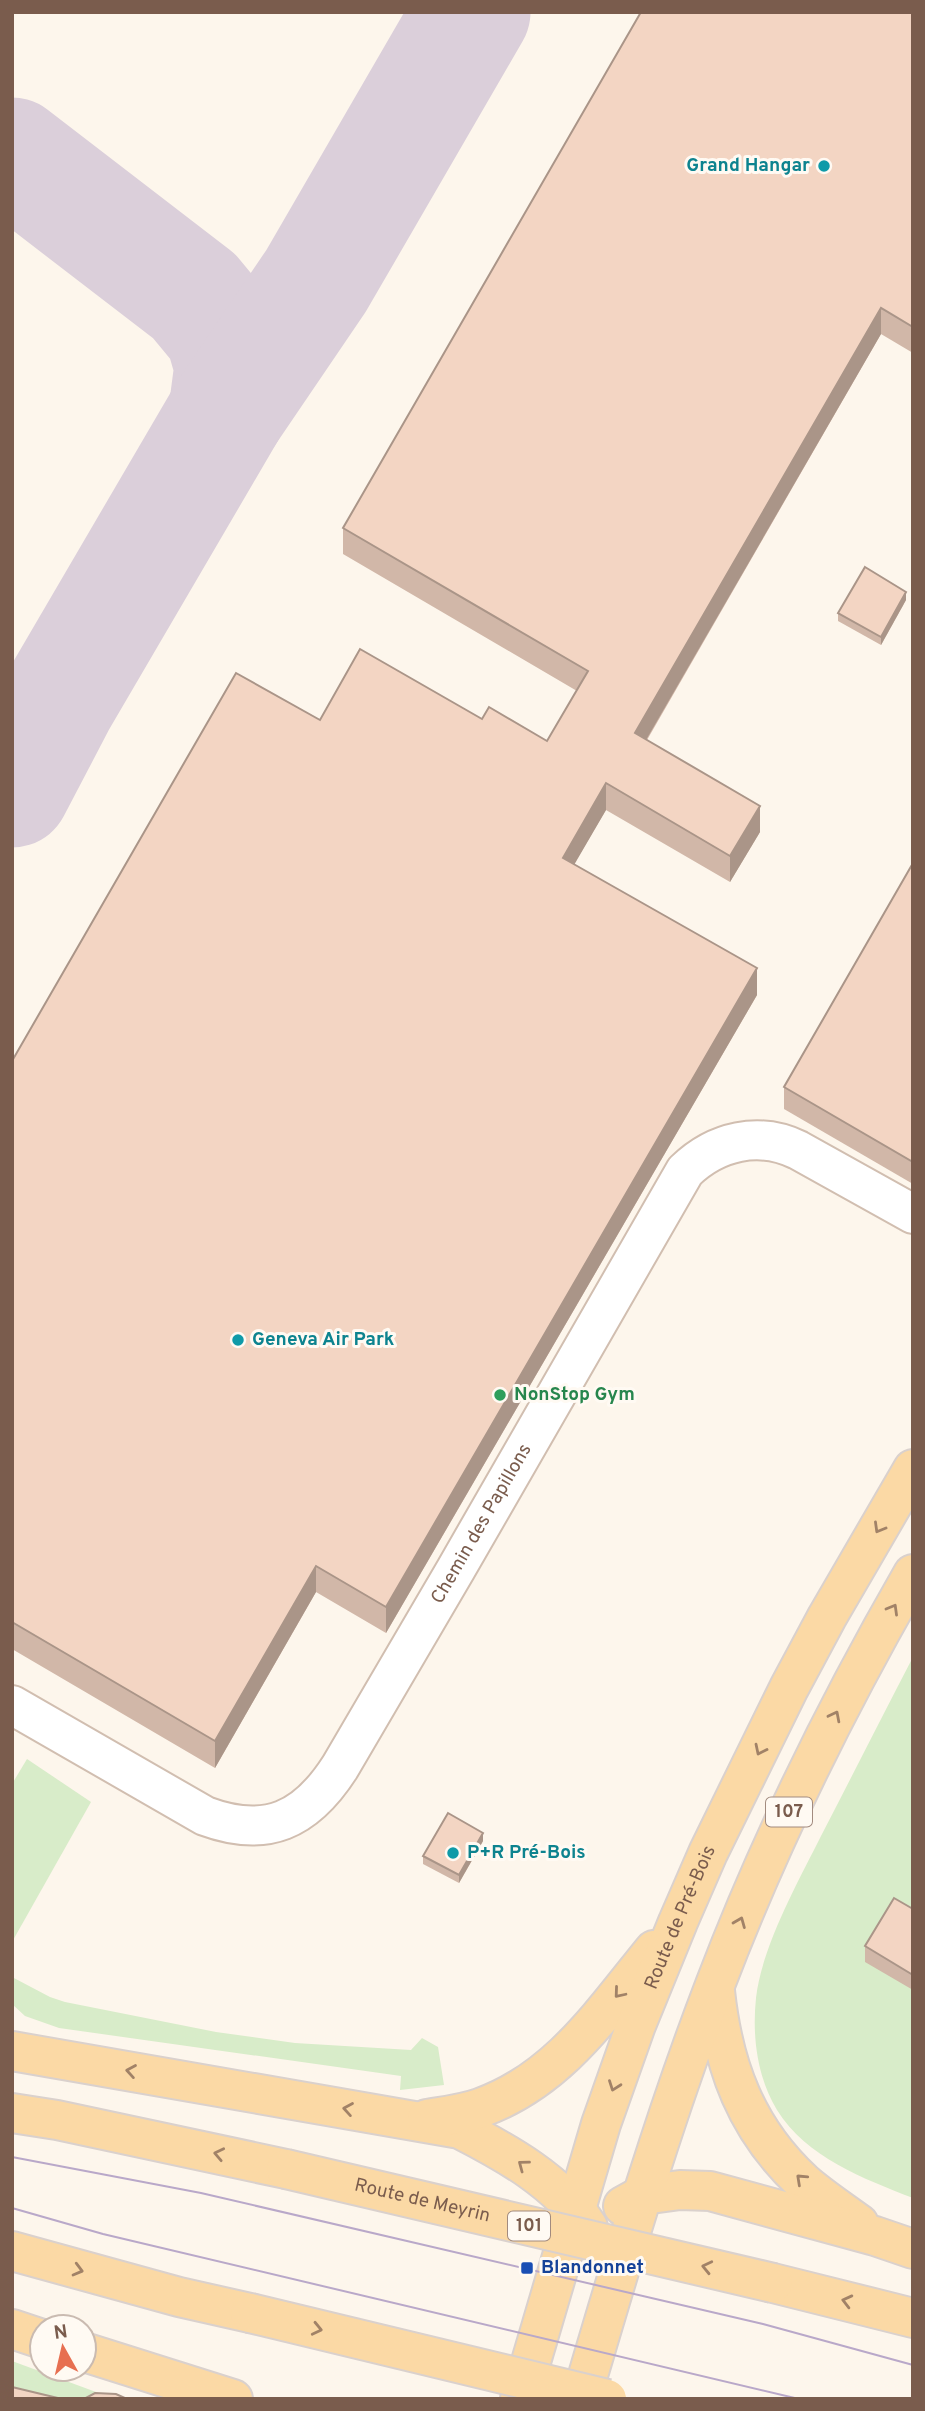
<svg xmlns="http://www.w3.org/2000/svg" width="925" height="2411" viewBox="0 0 925 2411" font-family="Overpass,sans-serif">
	<style>
		.green { fill: #d8ecc9 }
		.lines { fill: none; stroke-linecap: round; stroke-linejoin: round }
		.taxiway { stroke: #dbcfda; stroke-width: 117 }
		.minor-casing { stroke: #d1beb0; stroke-width: 42 }
		.major-casing { stroke: #dad1cd; stroke-width: 42 }
		.minor { stroke: #fff; stroke-width: 38 }
		.major { stroke: #fbd9a5; stroke-width: 38 }
		.tram { stroke: #b9a8c9; stroke-width: 2 }
		.major-bridge-casing { stroke: #dad1cd; stroke-width: 42; stroke-linecap: butt }
		.major-bridge { stroke: #fbd9a5; stroke-width: 38 }
		.wall { fill: #d1b7a8 }
		.shaded-wall { fill: #aa9588 }
		.building { fill: #f3d5c3; stroke: #aa9588; stroke-width: 2 }
		.oneway { stroke: #a18267 }
		.culture-dot { fill: #0f9aa8; stroke: #fffaf3; stroke-width: 2.5 }
		.leisure-dot { fill: #2e9e5b; stroke: #fffaf3; stroke-width: 2.5 }
		.transit-dot { fill: #1a4fb4; stroke: #fffaf3; stroke-width: 2.5 }
		.labels { text-anchor: middle; dominant-baseline: central; stroke-width: 6; stroke-linejoin: round; paint-order: stroke }
		.shield { fill: #fffaf3; stroke: #a28b7f; stroke-width: 2 }
		.shield-label { font-size: 18px; font-weight: bold; fill: #7a5c4d }
		.culture-label { font-size: 19px; font-weight: bold; fill: #0d838f; stroke: #fffaf3; text-anchor: start }
		.leisure-label { font-size: 19px; font-weight: bold; fill: #27864d; stroke: #fffaf3; text-anchor: start }
		.street-label { font-size: 19px; fill: #7a5c4d; stroke: #fffaf3 }
		.transit-label { font-size: 19px; font-weight: bold; fill: #164399; stroke: #fffaf3; text-anchor: start }
	</style>
	<rect width="100%" height="100%" fill="#fdf6ec"/>
	<!-- green -->
	<g class="green">
		<path d="M913,1657L911,1675L913,2198C864,2179 806,2157 777,2110C757,2077 752,2036 756,1998C762,1946 798,1882 821,1836C852,1776 882,1717 913,1657Z"/>
		<polygon points="27,1759 91,1802 12,1942 12,1784"/>
		<polygon points="12,1977 50,1997 65,2002 216,2032 295,2043 411,2050 422,2038 438,2047 444,2085 400,2090 401,2076 59,2028 25,2016 12,2004"/>
		<polygon points="12,2361 115,2399 37,2399 12,2393"/>
	</g>
	<g class="lines">
		<!-- taxiway -->
		<g class="taxiway">
			<polyline points="12,156 194,296 223,331 233,366 227,412"/>
			<polyline points="12,789 58,701 227,412 316,281 472,12"/>
		</g>
		<!-- minor casing -->
		<g class="minor-casing">
			<g id="minor">
				<path id="s1" d="M12,1705L205,1816C267,1839 306,1820 340,1767L456,1569L685,1171C716,1141 759,1131 798,1150L913,1214"/>
			</g>
		</g>
		<!-- major casing -->
		<g class="major-casing">
			<g id="major">
				<path d="M715,1991C723,2066 746,2129 803,2182C820,2197 840,2210 859,2224"/>
				<path d="M12,2051L460,2129C507,2153 559,2182 588,2227"/>
				<polyline points="12,2113 57,2120 286,2169"/>
				<path d="M427,2119C445,2116 463,2114 480,2108C559,2080 603,2012 654,1950"/>
				<polyline points="623,2206 643,2195 680,2190 710,2191 875,2236 913,2249"/>
				<polyline points="12,2251 179,2297 250,2313"/>
				<polyline points="773,2283 913,2318"/>
				<polyline points="12,2329 42,2339"/>
				<polyline points="84,2352 233,2399"/>
				<path id="s2" d="M520,2399L601,2124L636,2025L678,1922L708,1853L789,1688L827,1617L913,1469"/>
				<path d="M581,2399C622,2260 663,2120 715,1985C769,1843 837,1706 913,1574"/>
			</g>
		</g>
		<!-- minor -->
		<use href="#minor" class="minor"/>
		<!-- major -->
		<use href="#major" class="major"/>
		<!-- tram -->
		<g class="tram">
			<polyline points="12,2157 201,2193 763,2324 913,2365"/>
			<polyline points="12,2208 103,2234 799,2399"/>
		</g>
		<!-- major-bridge casing -->
		<g class="major-bridge-casing">
			<g id="major-bridge">
				<path id="s3" d="M286,2169L773,2283"/>
				<polyline points="250,2313 607,2399"/>
			</g>
		</g>
		<!-- major-bridge -->
		<use href="#major-bridge" class="major-bridge"/>
	</g>
	<!-- wall -->
	<g class="wall">
		<polygon points="913,12 913,353 881,334 647,740 760,832 730,882 606,810 574,864 757,995 386,1633 316,1592 215,1768 12,1649 12,1061 320,720 482,719 547,741 577,691 343,554 343,528"/>
		<polygon points="906,600 881,645 838,621 838,613"/>
		<polygon points="913,863 913,1184 784,1109 784,1087"/>
		<polygon points="483,1841 459,1883 423,1864 423,1856"/>
		<polygon points="913,1909 913,1990 865,1962 865,1946"/>
	</g>
	<!-- shaded-wall -->
	<g class="shaded-wall">
		<polygon points="881,308 881,334 635,759 635,733"/>
		<polygon points="906,592 906,600 881,645 881,637"/>
		<polygon points="606,783 606,810 563,884 563,858"/>
		<polygon points="760,806 760,832 730,882 730,856"/>
		<polygon points="757,968 757,995 386,1633 386,1607"/>
		<polygon points="316,1566 316,1592 215,1768 215,1741"/>
		<polygon points="483,1833 483,1841 459,1883 459,1875"/>
	</g>
	<!-- building -->
	<g class="building">
		<polygon points="641,12 913,12 913,327 881,308 635,733 760,806 730,856 606,783 563,858 757,968 386,1607 316,1566 215,1741 12,1622 12,1061 236,673 320,720 360,649 482,719 489,707 547,741 588,671 343,528"/>
		<polygon points="865,567 906,592 881,637 838,613"/>
		<polygon points="913,863 913,1162 784,1087"/>
		<polygon points="448,1813 483,1833 459,1875 423,1856"/>
		<polygon points="894,1898 913,1909 913,1975 865,1946"/>
		<polygon points="12,2387 62,2399 12,2399"/>
		<polygon points="95,2393 116,2394 127,2399 84,2399"/>
	</g>
	<!-- one-way arrows -->
	<defs><path id="oneway-chevron" d="M-2-3.5L2.5 0L-2 3.5" fill="none" stroke-width="1.6" stroke-linecap="round" stroke-linejoin="round" transform="scale(1.75)"/></defs>
	<g class="oneway">
		<use href="#oneway-chevron" transform="translate(879 1528) rotate(120)"/>
		<use href="#oneway-chevron" transform="translate(893 1609) rotate(-60)"/>
		<use href="#oneway-chevron" transform="translate(835 1716) rotate(-63)"/>
		<use href="#oneway-chevron" transform="translate(760 1750) rotate(116)"/>
		<use href="#oneway-chevron" transform="translate(740 1922) rotate(-68)"/>
		<use href="#oneway-chevron" transform="translate(619 1993) rotate(130)"/>
		<use href="#oneway-chevron" transform="translate(131 2071) rotate(-170)"/>
		<use href="#oneway-chevron" transform="translate(614 2086) rotate(110)"/>
		<use href="#oneway-chevron" transform="translate(348 2109) rotate(-170)"/>
		<use href="#oneway-chevron" transform="translate(219 2154) rotate(-168)"/>
		<use href="#oneway-chevron" transform="translate(523 2165) rotate(-143)"/>
		<use href="#oneway-chevron" transform="translate(801 2179) rotate(-137)"/>
		<use href="#oneway-chevron" transform="translate(707 2267) rotate(-167)"/>
		<use href="#oneway-chevron" transform="translate(78 2270) rotate(15)"/>
		<use href="#oneway-chevron" transform="translate(847 2301) rotate(-166)"/>
		<use href="#oneway-chevron" transform="translate(317 2329) rotate(13)"/>
	</g>
	<!-- markers -->
	<g class="culture-dot">
		<circle cx="824" cy="166" r="7"/>
		<circle cx="238" cy="1340" r="7"/>
		<circle cx="453" cy="1853" r="7"/>
	</g>
	<circle class="leisure-dot" cx="500" cy="1395" r="7"/>
	<rect class="transit-dot" x="520" y="2261" width="14" height="14" rx="3.5"/>
	<g class="labels">
		<!-- shield labels -->
		<g class="shield">
			<rect x="766" y="1797.5" width="46" height="29" rx="5"/>
			<rect x="508" y="2211.5" width="42" height="29" rx="5"/>
		</g>
		<g class="shield-label">
			<text x="789" y="1812">107</text>
			<text x="529" y="2226">101</text>
		</g>
		<!-- culture labels -->
		<g class="culture-label">
			<text x="810" y="166" text-anchor="end">Grand Hangar</text>
			<text x="252" y="1340">Geneva Air Park</text>
			<text x="467" y="1853">P+R Pré-Bois</text>
		</g>
		<!-- leisure labels -->
		<g class="leisure-label">
			<text x="514" y="1395">NonStop Gym</text>
		</g>
		<!-- street labels -->
		<g class="street-label">
			<text stroke="none"><textPath href="#s1" startOffset="663">Chemin des Papillons</textPath></text>
			<text stroke="none"><textPath href="#s2" startOffset="508">Route de Pré-Bois</textPath></text>
			<text stroke="none"><textPath href="#s3" startOffset="140">Route de Meyrin</textPath></text>
		</g>
		<!-- transit labels -->
		<g class="transit-label">
			<text x="541" y="2268">Blandonnet</text>
		</g>
	</g>
	<!-- border -->
	<rect width="925" height="2411" fill="none" stroke="#7a5c4d" stroke-width="28"/>
	<!-- north arrow -->
	<g transform="translate(63 2348) rotate(352)"><circle r="33" fill="#fffaf3" stroke="#cabbb1" stroke-width="2"/>
	<path d="M0-5L12 26L0 18L-12 26Z" fill="#e76f51"/>
	<text y="-10" font-size="19" font-weight="bold" text-anchor="middle" fill="#7a5c4d">N</text>
	</g>
</svg>
